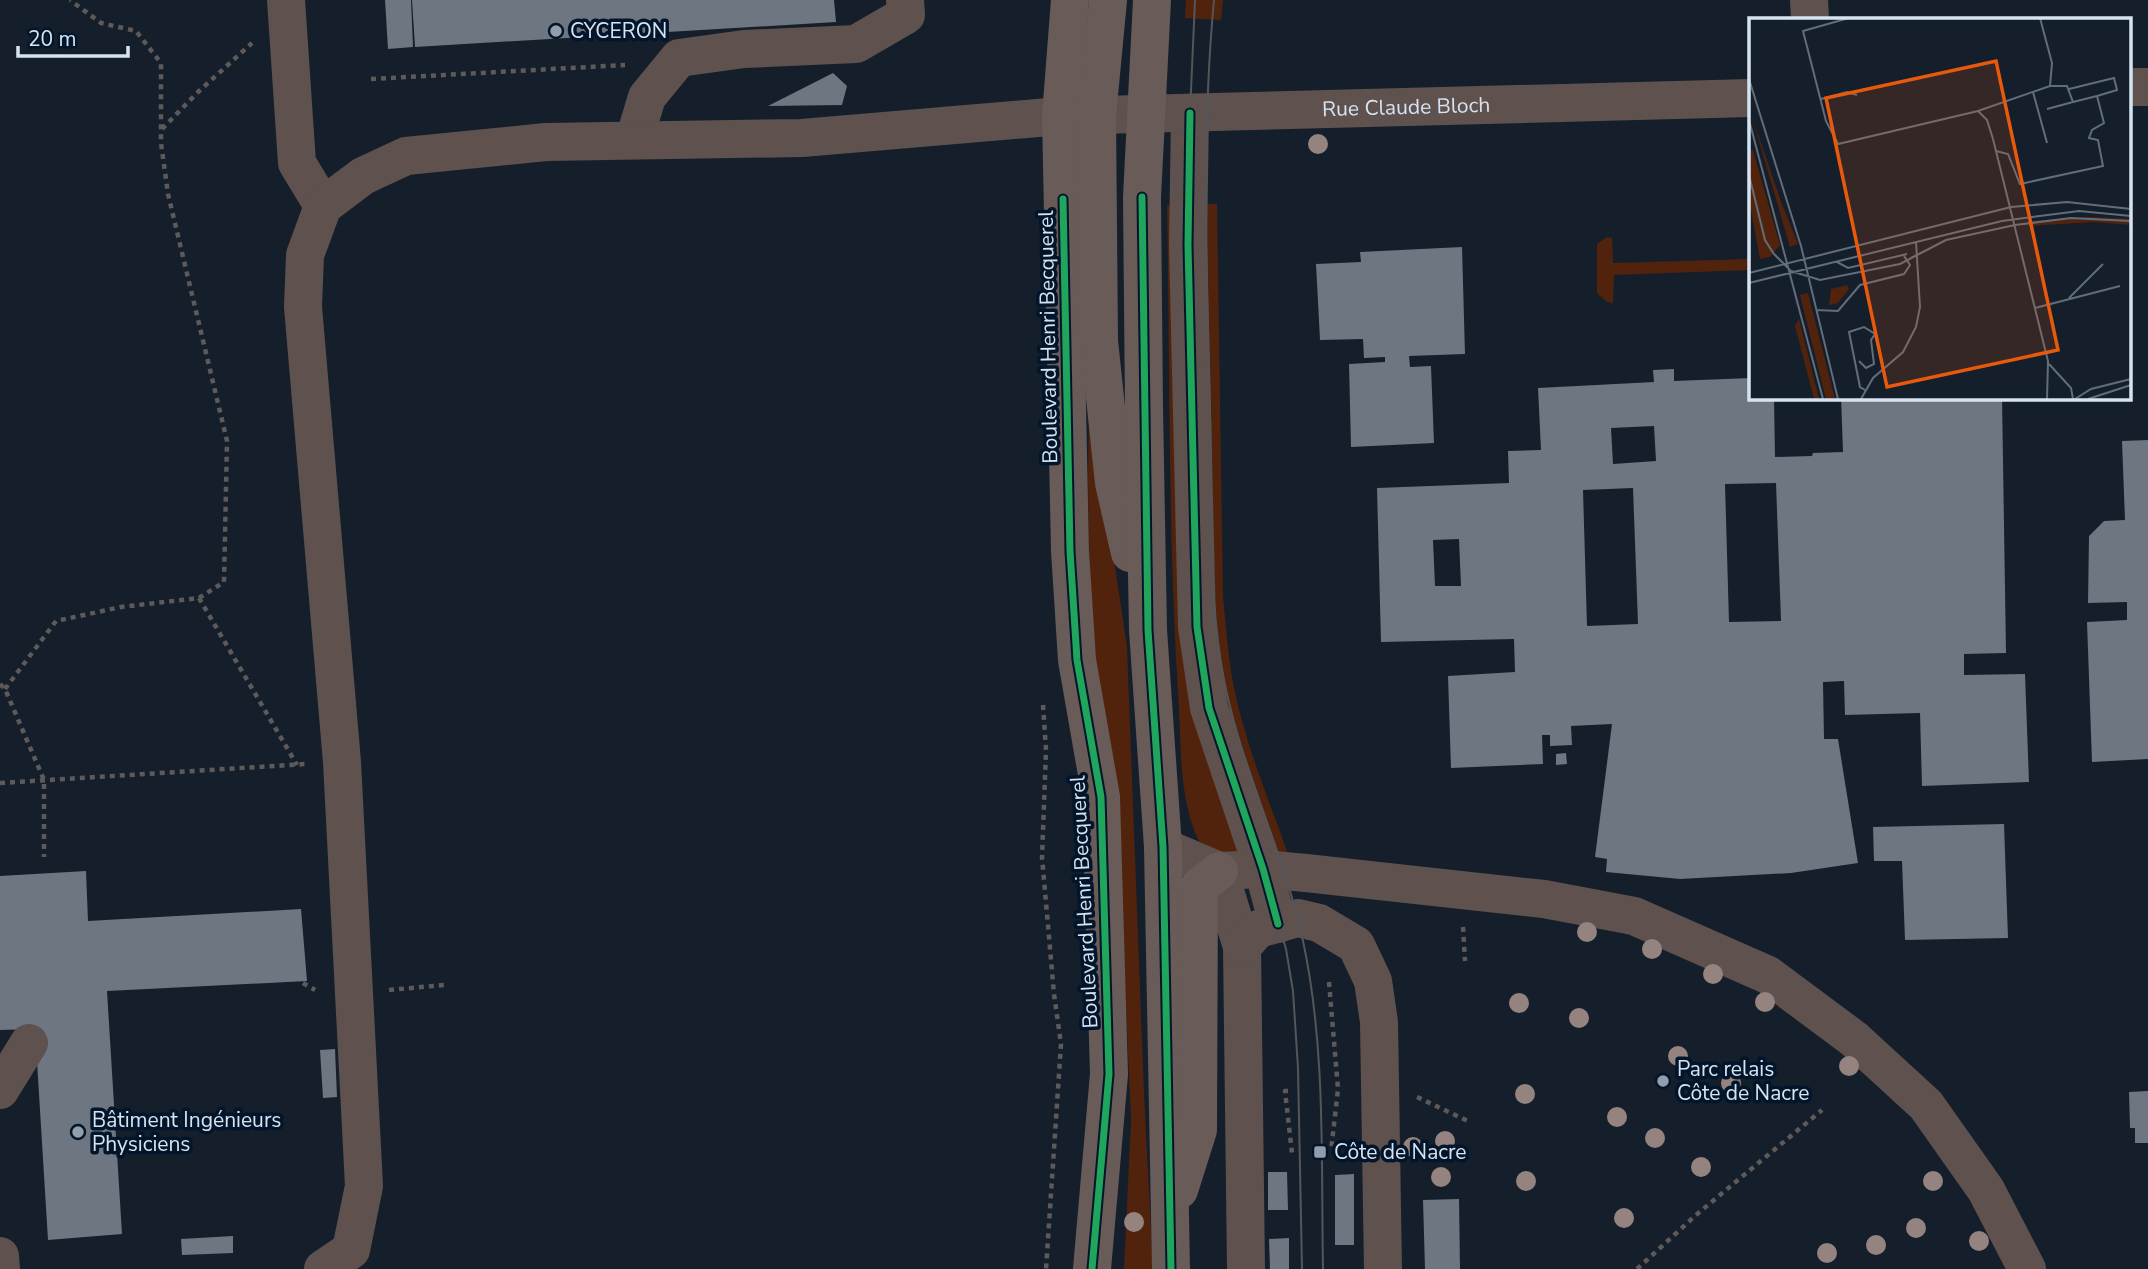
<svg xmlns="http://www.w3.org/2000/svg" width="2148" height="1269" viewBox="0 0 2148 1269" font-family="'Nunito Sans',sans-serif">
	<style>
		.green { fill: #51230d }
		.building { fill: #6d7681; fill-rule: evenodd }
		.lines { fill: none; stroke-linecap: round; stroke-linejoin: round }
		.path { stroke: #5f5a5a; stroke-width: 4.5; stroke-dasharray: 5 5; stroke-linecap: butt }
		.minor { stroke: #5f514d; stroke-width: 38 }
		.major { stroke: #695b57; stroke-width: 38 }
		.tram { stroke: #55565a; stroke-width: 2 }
		.cycleway-casing { stroke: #03152a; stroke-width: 11 }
		.cycleway { stroke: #20a55d; stroke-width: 7 }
		.tree { fill: #95837f }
		.poi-dot { fill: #929eac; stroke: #03152a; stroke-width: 2.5 }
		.labels { text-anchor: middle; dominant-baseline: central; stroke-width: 7; stroke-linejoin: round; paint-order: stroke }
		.poi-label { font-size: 21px; fill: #d6e3f2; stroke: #03152a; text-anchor: start }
		.street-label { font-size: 21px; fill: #d6e3f2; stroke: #03152a }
		.inset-road { fill: none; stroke: #626d7b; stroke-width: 2 }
		.view { fill: #e8590c; fill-opacity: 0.15; stroke: #e8590c; stroke-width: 3.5 }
		.inset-edge { fill: none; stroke: #d6e3f2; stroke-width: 3.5 }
	</style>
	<rect width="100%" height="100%" fill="#141f2b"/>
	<!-- green -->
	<g class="green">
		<polygon points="1186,0 1223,0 1221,20 1185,18"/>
		<path d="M1199,204H1217L1223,597C1226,626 1228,655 1233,683C1245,744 1270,803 1291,862L1271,861L1215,681Z"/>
		<path d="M1167,205H1177L1187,656L1248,860L1203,849C1177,803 1182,744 1178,693C1168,531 1170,368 1167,205Z"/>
		<polygon points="1092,216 1101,472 1127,647 1144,1094 1153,1269 1124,1269 1131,1120 1116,774 1091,643 1088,481"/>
		<polygon points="1607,237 1612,238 1613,263 1751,259 1751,270 1614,275 1613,303 1607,302 1597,293 1597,244"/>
	</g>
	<!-- building -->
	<g class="building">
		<polygon points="385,0 411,0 413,47 388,49"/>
		<polygon points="412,0 834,0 836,22 415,47"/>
		<polygon points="833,73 847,86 842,105 768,106"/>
		<polygon points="1462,247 1465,354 1409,356 1410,367 1431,366 1434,443 1351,447 1349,364 1385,362 1385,357 1364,358 1363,339 1320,340 1316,264 1361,262 1360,252"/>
		<path d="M1674,369V381L1751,378V397H1774L1775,457L1812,456L1813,453L1843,452L1841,397H2002L2006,653L1964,654V675L2025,674L2029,782L1922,786L1920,713L1845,715L1844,681L1823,682L1824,739H1838L1858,863L1791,873L1680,879L1606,872L1607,859L1595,857L1612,724L1571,726L1572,745L1550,746V735H1542L1543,764L1451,768L1448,676L1515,672L1514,639L1381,642L1377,488L1509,483L1508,451L1541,450L1538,388L1654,382L1653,370ZM1654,426L1656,461L1613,464L1611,428ZM1776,483L1781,621L1729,622L1725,484ZM1633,488L1638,624L1587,626L1583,490ZM1459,539L1461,586H1435L1433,540Z"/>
		<polygon points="2148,440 2148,759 2092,762 2087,622 2127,620 2127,602 2088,603 2089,536 2104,521 2125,520 2122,441"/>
		<polygon points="1566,753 1567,764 1556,765 1556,754"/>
		<polygon points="2004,824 2008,938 1905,940 1902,861 1874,861 1873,827"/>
		<polygon points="86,871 88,921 301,909 307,981 107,991 122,1234 48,1240 35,1029 0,1030 0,876"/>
		<polygon points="335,1049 337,1097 323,1098 320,1050"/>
		<polygon points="2148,1091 2148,1143 2135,1143 2135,1128 2130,1128 2129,1092"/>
		<polygon points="1268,1172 1287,1172 1288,1210 1268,1210"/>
		<polygon points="1354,1174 1354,1245 1335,1245 1335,1175"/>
		<polygon points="1459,1199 1460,1269 1425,1269 1423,1200"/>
		<polygon points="233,1236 233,1253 182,1255 181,1239"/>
		<polygon points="1289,1238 1289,1269 1270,1269 1269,1239"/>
	</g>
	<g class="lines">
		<!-- path -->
		<g class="path">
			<polyline points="371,79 625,65"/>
			<polyline points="162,129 198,92 252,43"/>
			<polyline points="199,598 297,765"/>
			<polyline points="0,684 5,689 44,780 44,857"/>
			<polyline points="5,689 56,621 121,607 199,598 224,582 227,441 168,194 161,143 161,63 136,31 101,23 70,0"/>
			<polyline points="1043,705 1046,750 1042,857 1054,994 1061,1044 1046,1269"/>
			<polyline points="0,783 306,764"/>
			<polyline points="1463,927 1465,961"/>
			<polyline points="1329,982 1338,1089 1331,1151"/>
			<polyline points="303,983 315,990"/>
			<polyline points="389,990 444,985"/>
			<polyline points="1288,1091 1285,1091 1292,1153"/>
			<polyline points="1417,1097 1470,1122"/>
			<polyline points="1637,1269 1696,1215 1822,1110"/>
		</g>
		<!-- minor -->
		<g class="minor">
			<polyline points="286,0 297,163 323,206"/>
			<polyline points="1809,0 1810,19"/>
			<polyline points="2129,87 2148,87"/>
			<polyline points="1190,113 1188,245 1197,627 1209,708 1263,869 1278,924"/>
			<polyline points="634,140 647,97 679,58 744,49 856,44 906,15 905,0"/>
			<polyline points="1163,847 1219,871 1263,869 1306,873 1544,899 1634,916 1768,975 1854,1039 1926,1105 1986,1190 2027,1269"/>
			<polyline points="1219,871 1242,947 1246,1269"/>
			<polyline points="1242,947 1258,929 1298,918 1319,923 1356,945 1373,981 1379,1022 1383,1269"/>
			<polyline points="0,1090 29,1043"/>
			<polyline points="0,1256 1,1269"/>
			<path id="s1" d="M323,1269L351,1250L364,1186L342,762L303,307L305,255L323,206L363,176L406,156L546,142L802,138L1061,116L1751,98"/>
		</g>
		<!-- major -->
		<g class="major">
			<polyline points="1070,0 1061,116 1070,551 1077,660 1101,797 1109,1074 1092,1269"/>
			<polyline points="1108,0 1097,116 1099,341 1114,483 1130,553"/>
			<polyline points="1152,0 1142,197 1144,408 1148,630 1163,847 1171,1269"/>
			<polyline points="1179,1190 1198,1130 1199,887 1219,871"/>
		</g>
		<!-- tram -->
		<g class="tram">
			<polyline points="1195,0 1190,113 1188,245 1197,627 1209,708 1263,869 1286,949 1293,991 1298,1068 1302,1269"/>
			<path d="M1214,0C1201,137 1207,275 1210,412C1212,495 1208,581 1221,663C1236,759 1283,847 1303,941C1326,1048 1321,1160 1323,1269"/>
		</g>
		<!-- cycleway casing -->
		<g class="cycleway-casing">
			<g id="cycleway">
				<polyline points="1190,113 1188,245 1197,627 1209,708 1263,869 1278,924"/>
				<polyline points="1142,197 1148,630 1163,847 1171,1269"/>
				<polyline points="1063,199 1070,551 1077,660 1101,797 1109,1074 1092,1269"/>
			</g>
		</g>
		<!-- cycleway -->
		<use href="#cycleway" class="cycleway"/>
	</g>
	<!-- trees -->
	<g class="tree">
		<circle cx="1318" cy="144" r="10"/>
		<circle cx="1587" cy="932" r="10"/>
		<circle cx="1652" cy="949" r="10"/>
		<circle cx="1713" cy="974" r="10"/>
		<circle cx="1765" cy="1002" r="10"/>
		<circle cx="1519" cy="1003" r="10"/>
		<circle cx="1579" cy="1018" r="10"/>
		<circle cx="1678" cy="1056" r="10"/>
		<circle cx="1849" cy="1066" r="10"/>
		<circle cx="1731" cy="1083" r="10"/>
		<circle cx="1525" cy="1094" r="10"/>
		<circle cx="1617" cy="1117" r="10"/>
		<circle cx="1655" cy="1138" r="10"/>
		<circle cx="1445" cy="1141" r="10"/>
		<circle cx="1413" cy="1147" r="10"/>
		<circle cx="1701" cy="1167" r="10"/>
		<circle cx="1441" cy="1177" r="10"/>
		<circle cx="1526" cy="1181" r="10"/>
		<circle cx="1933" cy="1181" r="10"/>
		<circle cx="1624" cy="1218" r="10"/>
		<circle cx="1134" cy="1222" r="10"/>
		<circle cx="1916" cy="1228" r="10"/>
		<circle cx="1979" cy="1241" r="10"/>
		<circle cx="1876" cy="1245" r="10"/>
		<circle cx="1827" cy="1253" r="10"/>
	</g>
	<!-- markers -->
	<g class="poi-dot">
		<circle cx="556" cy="31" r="7"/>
		<circle cx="1663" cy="1081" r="7"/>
		<circle cx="78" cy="1132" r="7"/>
		<rect x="1313" y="1145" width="14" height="14" rx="3.5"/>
	</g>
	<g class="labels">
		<!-- poi labels -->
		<g class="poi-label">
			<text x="570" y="31">CYCERON</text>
			<text x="1677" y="1069">Parc relais<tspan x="1677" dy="24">Côte de Nacre</tspan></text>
			<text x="92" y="1120">Bâtiment Ingénieurs<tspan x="92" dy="24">Physiciens</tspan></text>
			<text x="1334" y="1152">Côte de Nacre</text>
		</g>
		<!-- street labels -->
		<g class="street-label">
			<text stroke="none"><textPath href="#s1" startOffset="2184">Rue Claude Bloch</textPath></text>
			<text transform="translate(1048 337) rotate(-91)">Boulevard Henri Becquerel</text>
			<text transform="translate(1084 902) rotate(-93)">Boulevard Henri Becquerel</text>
		</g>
	</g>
	<!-- overview -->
	<g transform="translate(1749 18)">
		<rect width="382" height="382" fill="#141f2b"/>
		<path d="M3,99L33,186L49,226L41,229ZM4,132L31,227L21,239L11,241L0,181V133ZM343,199L381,201L382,207L345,204L280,208L279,203ZM98,267L100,271L89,285L80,287L82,271ZM59,275L86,381H77L51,277ZM50,301L70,381H65L46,308Z" fill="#51230d"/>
		<path class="inset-road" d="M100,0L54,13L77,103L89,126L229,93L301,68L303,45L291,0M0,61L52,228L89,381M320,71L365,60L368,72L348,78M284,74L298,125M72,81L98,74L108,77M298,91L324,84M229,93L238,102L244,121L299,343L298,381M0,102L74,381M247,133L259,136L271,166L354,148L349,122L340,120L343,112L355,105L348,78L324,84L318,68H301M0,157L16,222L25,236L42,253L71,262L151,246L197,222L266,207L322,200L382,203M162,240L197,222L266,207M88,244L99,250L158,236M0,255L262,189L318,184L382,191M0,265L253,203L330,193L382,198M320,280L354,246M286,290L371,268M67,292L89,293L111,267L155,256L161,247L155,238M110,343L117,350L125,346L122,322L126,316M300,346L322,370L324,381M116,372L111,369L100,314L115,309L126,316L135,352M112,381L124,360L154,334L167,309L171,289L167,224M326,381L342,371L382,361M339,381L382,367"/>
		<path class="view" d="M247,43L309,332L138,369L77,80Z"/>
		<rect width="382" height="382" class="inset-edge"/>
	</g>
	<!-- scale -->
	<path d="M18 46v10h110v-10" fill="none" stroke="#d6e3f2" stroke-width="3.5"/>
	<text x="28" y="46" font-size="21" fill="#d6e3f2" stroke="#03152a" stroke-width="5" paint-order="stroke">20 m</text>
</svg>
